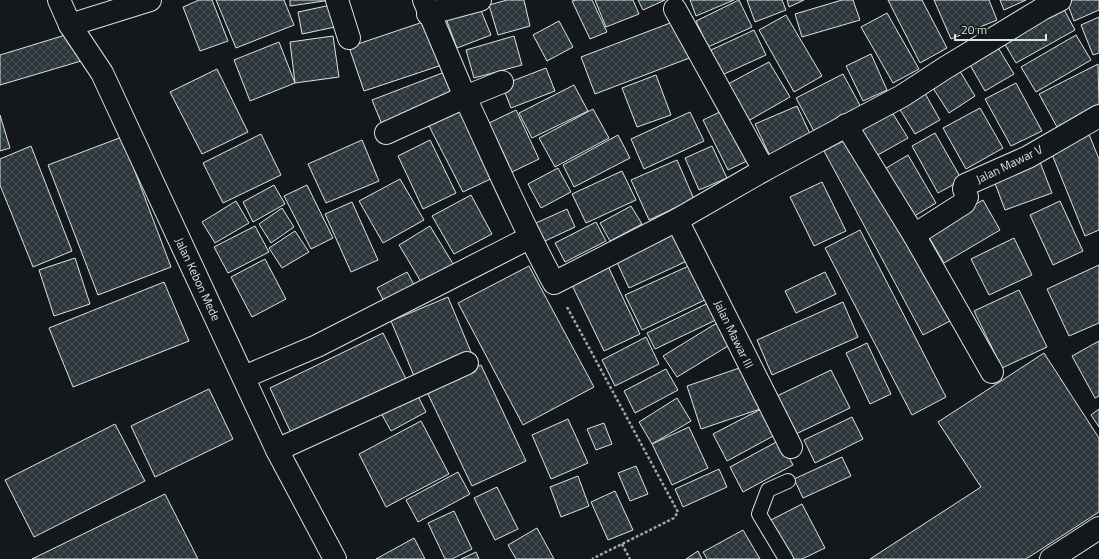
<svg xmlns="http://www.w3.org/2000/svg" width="1099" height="559" viewBox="0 0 1099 559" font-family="'Titillium Web',sans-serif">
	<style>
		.building { fill: url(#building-cross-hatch); stroke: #d8e6dc }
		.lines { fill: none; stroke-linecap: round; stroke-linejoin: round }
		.service-casing { stroke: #d8e6dc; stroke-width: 16 }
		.minor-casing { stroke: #d8e6dc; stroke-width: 24 }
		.path { stroke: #9da8a2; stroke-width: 2.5; stroke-dasharray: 3 2; stroke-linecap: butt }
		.service { stroke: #14181c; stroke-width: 14 }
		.minor { stroke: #14181c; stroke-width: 22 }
		.labels { text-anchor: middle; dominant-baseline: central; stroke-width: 3; stroke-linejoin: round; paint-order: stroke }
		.street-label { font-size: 12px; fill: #d8e6dc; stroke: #14181c }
	</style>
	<defs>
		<pattern id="building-cross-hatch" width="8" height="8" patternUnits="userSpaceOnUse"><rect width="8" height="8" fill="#2c363c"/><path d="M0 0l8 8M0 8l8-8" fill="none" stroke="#4a5358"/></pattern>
	</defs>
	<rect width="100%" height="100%" fill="#14181c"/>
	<!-- building -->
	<g class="building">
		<polygon points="199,0 212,0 228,41 200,51 183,7"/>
		<polygon points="216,0 284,0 294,25 236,48"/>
		<polygon points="290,0 331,0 290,6"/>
		<polygon points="507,0 524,0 530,26 498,35 489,5"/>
		<polygon points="576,0 592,0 607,32 590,39 572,1"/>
		<polygon points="595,0 633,0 639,14 606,27"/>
		<polygon points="638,0 665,0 643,10"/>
		<polygon points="690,0 734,0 696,16"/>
		<polygon points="739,0 752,27 708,47 696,21"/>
		<polygon points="747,0 782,0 786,10 755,22"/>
		<polygon points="787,0 804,0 789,7"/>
		<polygon points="842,0 853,0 860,20 802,37 795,14"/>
		<polygon points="888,0 922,0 947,48 920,63"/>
		<polygon points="934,0 989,0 997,20 951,39"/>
		<polygon points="1000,0 1026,0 1004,10"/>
		<polygon points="1066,0 1099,0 1099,10 1074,21"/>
		<polygon points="1060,2 1075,30 1016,63 1000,36"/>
		<polygon points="478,3 491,35 457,48 445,16"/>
		<polygon points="331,5 335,27 302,34 298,12"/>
		<polygon points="887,13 919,69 893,83 861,27"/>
		<polygon points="786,15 822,76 794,92 759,30"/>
		<polygon points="1099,17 1099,53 1093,55 1081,25"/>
		<polygon points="678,20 692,57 595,94 581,57"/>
		<polygon points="426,21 442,65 364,91 349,47"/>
		<polygon points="559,21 573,47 547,61 533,35"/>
		<polygon points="754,30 766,55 722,75 711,50"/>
		<polygon points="72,33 81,61 0,85 0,55"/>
		<polygon points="1076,35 1091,60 1036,92 1021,67"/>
		<polygon points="333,36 339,77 295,83 290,42"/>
		<polygon points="514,36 522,65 474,78 466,50"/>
		<polygon points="994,41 1014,74 985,91 966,58"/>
		<polygon points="279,42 295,83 250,101 234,60"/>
		<polygon points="871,54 887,90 863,101 846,66"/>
		<polygon points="769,62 790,97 748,121 728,84"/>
		<polygon points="1098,64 1099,105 1057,127 1039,94"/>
		<polygon points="546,68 555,91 511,108 502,85"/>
		<polygon points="958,68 975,96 949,113 931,85"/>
		<polygon points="217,69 248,132 202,154 170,92"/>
		<polygon points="450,70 460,97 383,127 372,100"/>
		<polygon points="843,74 862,109 815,133 796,98"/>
		<polygon points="656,75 671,115 637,127 622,88"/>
		<polygon points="1016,83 1042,131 1011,146 985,99"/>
		<polygon points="574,85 588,111 532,138 519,113"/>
		<polygon points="922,88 940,120 915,134 896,103"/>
		<polygon points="463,106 499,175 463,192 428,124"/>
		<polygon points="797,106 812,138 770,156 755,124"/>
		<polygon points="728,108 753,158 728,170 703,120"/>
		<polygon points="980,108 1003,148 966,169 943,128"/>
		<polygon points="593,109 609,138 555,167 539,138"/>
		<polygon points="890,109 908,138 876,156 859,127"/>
		<polygon points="516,110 539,159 512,172 489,123"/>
		<polygon points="690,112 704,141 644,169 631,139"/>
		<polygon points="0,115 10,148 0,151"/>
		<polygon points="1088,132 1099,159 1099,230 1085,236 1049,147"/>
		<polygon points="935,133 962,180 938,193 912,146"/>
		<polygon points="261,134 281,175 223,203 203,163"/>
		<polygon points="618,135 630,158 574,187 563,165"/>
		<polygon points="122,137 171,267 98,295 48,165"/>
		<polygon points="851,137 950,321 923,335 824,151"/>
		<polygon points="362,140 379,181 326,203 308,164"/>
		<polygon points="430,140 456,193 423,209 398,156"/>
		<polygon points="31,146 72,251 33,267 0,185 0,159"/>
		<polygon points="712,146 727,178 699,190 685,158"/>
		<polygon points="908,155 936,203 911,218 883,170"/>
		<polygon points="677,160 694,199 649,220 631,180"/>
		<polygon points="1040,162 1052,193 1005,210 993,178"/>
		<polygon points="558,168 571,192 541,208 528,184"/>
		<polygon points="622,171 636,200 586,223 572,194"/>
		<polygon points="400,179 424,220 383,243 359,201"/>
		<polygon points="822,182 846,231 814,246 790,197"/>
		<polygon points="274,185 285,204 253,222 243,202"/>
		<polygon points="307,185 333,238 311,249 284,196"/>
		<polygon points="471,195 492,234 454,254 432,216"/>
		<polygon points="983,200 1000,230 944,263 926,232"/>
		<polygon points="236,201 249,223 215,243 202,222"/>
		<polygon points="1060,201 1083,251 1053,265 1030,215"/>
		<polygon points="352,202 378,260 351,272 325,214"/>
		<polygon points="631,206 642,224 610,241 600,223"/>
		<polygon points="282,208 294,227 271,243 259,224"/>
		<polygon points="567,209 575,227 545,241 536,223"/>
		<polygon points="596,222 606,241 565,262 555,243"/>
		<polygon points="255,226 269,252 228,273 214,247"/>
		<polygon points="430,226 455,267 423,285 399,245"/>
		<polygon points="675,228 689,260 629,288 614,256"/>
		<polygon points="860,230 946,397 912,415 825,248"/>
		<polygon points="295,231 309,252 282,268 269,248"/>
		<polygon points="1014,238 1032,275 989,295 971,259"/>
		<polygon points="75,258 90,304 54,316 39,270"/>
		<polygon points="265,259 286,299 252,317 231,277"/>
		<polygon points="607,264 640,334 604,351 570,281"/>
		<polygon points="693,264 709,298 642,330 625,295"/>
		<polygon points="1099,265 1099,323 1069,336 1047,289"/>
		<polygon points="529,266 594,387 523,425 458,303"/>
		<polygon points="407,272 417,290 387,307 377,288"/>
		<polygon points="825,272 836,294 796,313 785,291"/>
		<polygon points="164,282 189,341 73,387 49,328"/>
		<polygon points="1019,290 1047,347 1002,368 974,311"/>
		<polygon points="448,297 471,352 414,376 391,321"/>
		<polygon points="712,301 720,318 655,349 647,333"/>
		<polygon points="843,302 858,337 772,375 757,340"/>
		<polygon points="720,321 733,343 677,377 663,356"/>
		<polygon points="383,333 407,381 293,437 270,388"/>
		<polygon points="646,337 659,364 615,386 602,360"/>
		<polygon points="1099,341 1099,396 1095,398 1072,356"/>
		<polygon points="867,343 891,394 870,404 846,353"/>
		<polygon points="1044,353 1099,438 1099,512 1026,559 870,559 981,487 938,422"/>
		<polygon points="481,365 526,461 472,486 426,390"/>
		<polygon points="748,365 763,408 701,429 687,386"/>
		<polygon points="666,369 678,390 635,413 624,391"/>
		<polygon points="831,370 850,408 796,434 777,396"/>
		<polygon points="209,389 233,439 155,477 131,426"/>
		<polygon points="417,394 426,412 391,431 381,413"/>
		<polygon points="677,398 691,421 652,444 639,422"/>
		<polygon points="763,408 777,434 727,461 713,434"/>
		<polygon points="1099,409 1099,427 1091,415"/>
		<polygon points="852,417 863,439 815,463 804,440"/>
		<polygon points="568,419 588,463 551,479 532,435"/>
		<polygon points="421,421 449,474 386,507 359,454"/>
		<polygon points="604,423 612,444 596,450 587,429"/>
		<polygon points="115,424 145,481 34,537 5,480"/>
		<polygon points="689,427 708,468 672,485 652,444"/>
		<polygon points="780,440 793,465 743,492 730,467"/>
		<polygon points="842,457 851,476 803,498 794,479"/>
		<polygon points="636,466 648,494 630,501 618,473"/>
		<polygon points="719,469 727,487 683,507 675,489"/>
		<polygon points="458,472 470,494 418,522 406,500"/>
		<polygon points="578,476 589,506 561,517 550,487"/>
		<polygon points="497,487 518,529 495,540 474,498"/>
		<polygon points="615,491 633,530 608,540 591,502"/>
		<polygon points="165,494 198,559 32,559"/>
		<polygon points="802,504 825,548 802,559 788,559 769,521"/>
		<polygon points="454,511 472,549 452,559 445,559 428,523"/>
		<polygon points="537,528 554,559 516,559 508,545"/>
		<polygon points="743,530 760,559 707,559 703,552"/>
		<polygon points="414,538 425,559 376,559"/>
		<polygon points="698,551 702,559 686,559"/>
		<polygon points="476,552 479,559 461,559"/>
	</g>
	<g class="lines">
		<!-- service casing -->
		<g class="service-casing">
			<polyline id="service" points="786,559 759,514 768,490 788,481"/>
		</g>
		<!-- minor casing -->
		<g class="minor-casing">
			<g id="minor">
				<polyline points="59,0 70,25 102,73 277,450 335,559"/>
				<polyline points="337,0 349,38"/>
				<polyline points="675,9 764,170"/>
				<polyline points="428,14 480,0"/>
				<polyline points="70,25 150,0"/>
				<path d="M502,82L465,97C494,159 521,223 554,283L677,220L764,170L902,96L945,68L1042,9L1060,0"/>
				<polyline points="846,125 914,235 992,372"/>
				<polyline points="386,133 465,97 424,0"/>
				<polyline points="677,220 791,447"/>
				<polyline points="914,235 964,203 967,197 964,189 965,185 1028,157 1099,116"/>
				<polyline points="244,377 317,346 529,238"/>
				<polyline points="277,450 467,363"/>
				<polyline points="1051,559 1099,528"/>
			</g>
		</g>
		<!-- path -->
		<g class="path">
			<polyline points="567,307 678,512 674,518 592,559"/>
			<polyline points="622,544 630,559"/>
		</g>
		<!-- service -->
		<use href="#service" class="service"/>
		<!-- minor -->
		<use href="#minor" class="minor"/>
	</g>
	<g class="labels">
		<!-- street labels -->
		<g class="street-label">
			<text transform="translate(1009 164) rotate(-26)">Jalan Mawar V</text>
			<text transform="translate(198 279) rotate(65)">Jalan Kebon Mede</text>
			<text transform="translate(734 334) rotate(64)">Jalan Mawar III</text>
		</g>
	</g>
	<!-- scale -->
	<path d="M955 34v6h91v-6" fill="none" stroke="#d8e6dc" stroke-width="2"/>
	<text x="961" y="34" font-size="12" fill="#d8e6dc" stroke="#14181c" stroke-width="3" paint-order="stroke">20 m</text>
</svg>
